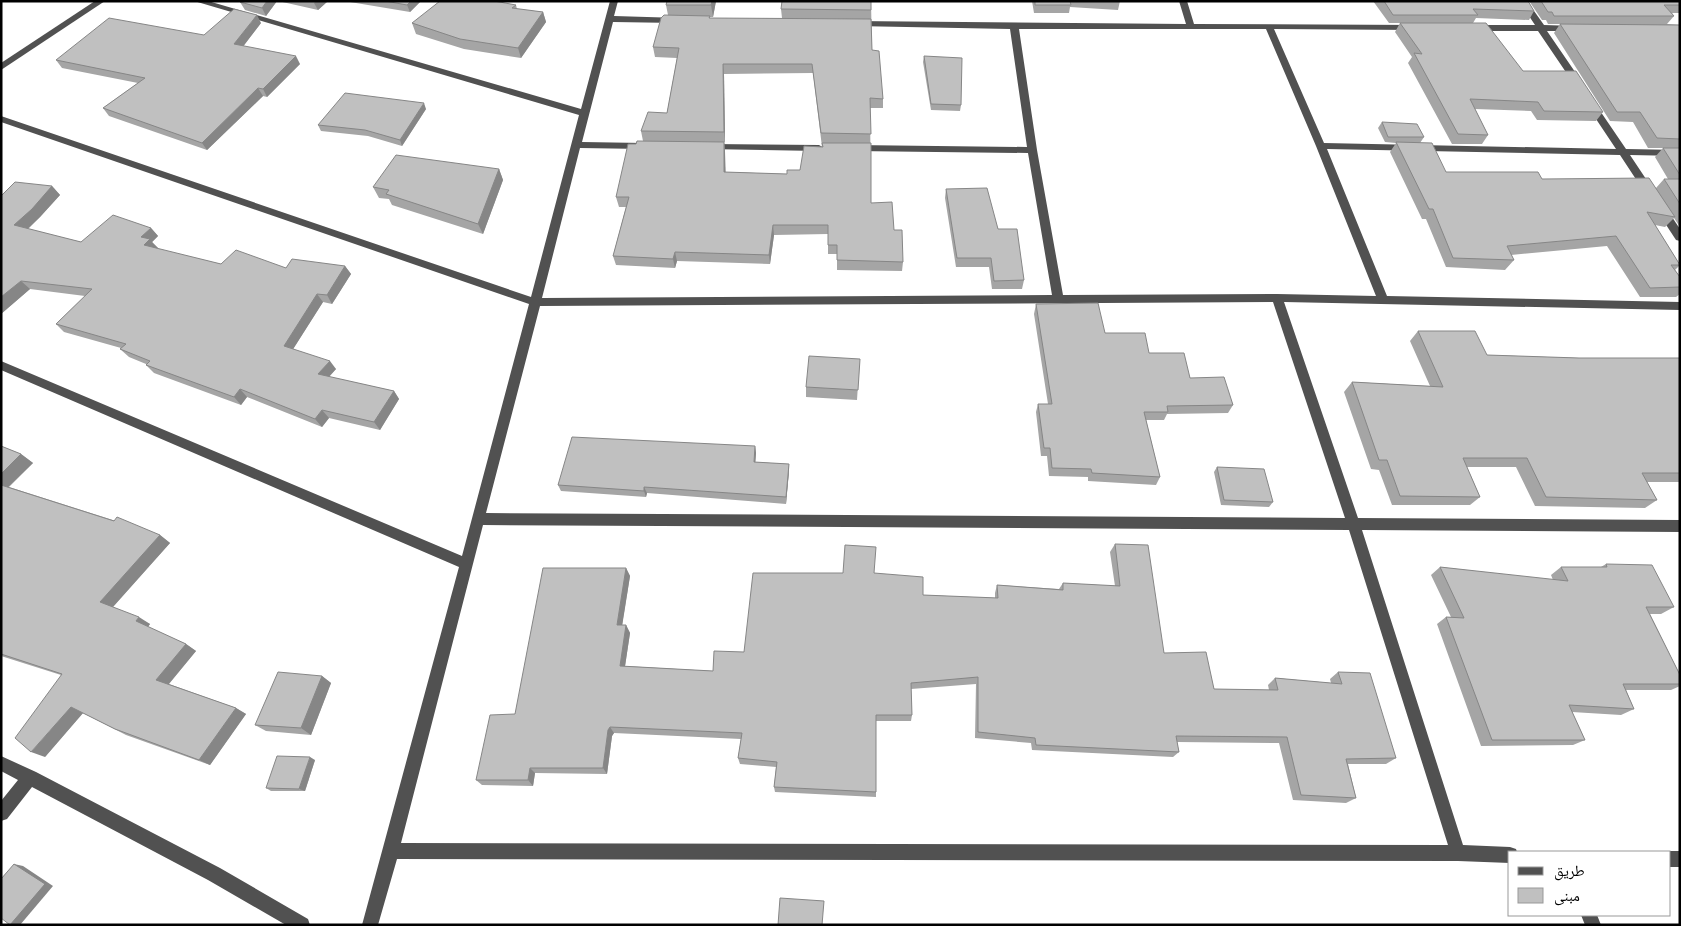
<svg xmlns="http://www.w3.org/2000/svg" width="1681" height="926" viewBox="0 0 1681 926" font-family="'PT Sans','Noto Naskh Arabic',sans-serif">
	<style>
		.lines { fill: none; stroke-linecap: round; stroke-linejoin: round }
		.minor { fill: #515151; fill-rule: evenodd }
		.wall { fill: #a5a5a5; fill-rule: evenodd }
		.shaded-wall { fill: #868686 }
		.building { fill: #c0c0c0; stroke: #868686 }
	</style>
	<rect width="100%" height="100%" fill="#fff"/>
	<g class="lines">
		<!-- minor -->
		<g class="minor">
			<polygon points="95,1 105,1 1,70 1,63"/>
			<path d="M194,1H208L581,109L610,1H618L614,16L680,18L681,20L677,23L613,22L582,142L644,143L649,146L644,149L580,148L542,298L1052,295L1028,153L854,151L849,148L854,145L1027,147L1010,29L855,26L851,23L852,21L1186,24L1179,1H1187L1194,24L1418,25L1419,27L1415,30L1274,29L1324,143L1616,149L1586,104L1591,101L1594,102L1626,149L1680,150V156L1630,155L1654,191L1649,194L1645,193L1620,155L1327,149L1387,296L1680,302V310L1284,302L1358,518L1680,520V532L1362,530L1463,845L1510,847L1516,849L1517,852H1510V863L1458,861L397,859L378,925H362L459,567L1,370V361L462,556L529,304L1,122V116L531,297L579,115ZM1019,29H1266L1316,146L1376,296L1277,294L1063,295L1037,150ZM1273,302L1345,518L486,513L540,306ZM483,525L1349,530L1448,845L401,843Z"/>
			<polygon points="1519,1 1527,1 1544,25 1575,26 1575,30 1572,31 1547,31 1584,85 1582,87 1576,87 1538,31 1472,31 1468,28 1472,25 1535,25"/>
			<polygon points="709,144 819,145 824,148 819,151 706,149 704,147"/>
			<polygon points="1660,204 1664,205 1680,229 1680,241 1676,240 1655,208"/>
			<polygon points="1,756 36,772 220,868 308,919 310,925 286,925 208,880 32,787 7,819 1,821 1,801 18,780 1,771"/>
			<polygon points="1670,851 1680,851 1680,867 1670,867 1670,852 1667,852"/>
			<polygon points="1581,915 1597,915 1601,925 1585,925"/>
		</g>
	</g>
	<!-- wall -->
	<g class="wall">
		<polygon points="277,1 266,16 245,10 240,2"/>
		<polygon points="278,1 328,1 318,10"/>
		<polygon points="344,1 421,1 410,12"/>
		<path d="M716,1L713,17H710V18L849,19L782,18L781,9L871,1L872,50L883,99V108H870L871,203L894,230L903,262L902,271L837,270V254H828V234L774,235L770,264L677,261L675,268L616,265L613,256L626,207H619L616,197L636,144L643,141L641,131L667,113L677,58L655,57L653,47L668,15L666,5ZM813,73L822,147L800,170L787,174L725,172V152L724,142L643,141L725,142L724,74Z"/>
		<polygon points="1032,1 1120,1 1118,10 1070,7 1069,13 1034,13"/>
		<polygon points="1373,1 1528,1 1534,11 1529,20 1476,18 1473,23 1523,71 1603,112 1596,121 1537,120 1531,111 1475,109 1488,135 1482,144 1452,144 1408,63 1412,57 1395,32 1400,23 1389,23"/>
		<polygon points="1529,1 1680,1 1680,13 1672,13 1674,16 1667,24 1680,25 1680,227 1674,218 1665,227 1655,225 1680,265 1675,270 1680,277 1680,294 1676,297 1640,297 1607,246 1511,255 1514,260 1505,270 1446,267 1426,219 1422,219 1390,152 1396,143 1385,142 1378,128 1382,122 1424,137 1420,143 1446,172 1656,188 1664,179 1668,179 1655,157 1663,148 1670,148 1648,148 1633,122 1610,121 1554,33 1560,24 1548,24 1546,20 1542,20"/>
		<polygon points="516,5 517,9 543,12 546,22 521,58 464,49 416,34 412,23"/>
		<polygon points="261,23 243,46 300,64 267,97 263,96 207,150 109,116 103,108 138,83 62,68 56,60 204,35"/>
		<polygon points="924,56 961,105 960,111 931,110 923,62"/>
		<polygon points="426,109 402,146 368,136 321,131 318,125"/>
		<polygon points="499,169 503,180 483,234 392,205 389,199 379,198 373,187"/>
		<polygon points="52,186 60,195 40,217 28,229 81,242 151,228 158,236 152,242 158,248 157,249 221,264 286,268 345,266 351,274 332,304 323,302 293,349 336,369 329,377 394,391 399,399 380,430 329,418 322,427 247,397 241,405 154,373 146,365 146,364 129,357 120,349 121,348 64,332 56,324 85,296 30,289 1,314 1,196"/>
		<polygon points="946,189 998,229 1024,280 1022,289 992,289 989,267 956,267 945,198"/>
		<polygon points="1036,304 1105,333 1149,353 1190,378 1233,405 1228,413 1167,414 1164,420 1146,420 1160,477 1156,485 1088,481 1088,477 1049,476 1047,456 1041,456 1036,412 1038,404 1048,404 1034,314"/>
		<polygon points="1418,331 1487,355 1579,358 1680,358 1680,482 1647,482 1657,500 1645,508 1535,506 1516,467 1467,467 1480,497 1470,505 1392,505 1379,470 1371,469 1344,392 1352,382 1430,386 1410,341"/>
		<polygon points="859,369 857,400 806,397 806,387"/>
		<polygon points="1,446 21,454 33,463 9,487 160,535 170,543 113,607 150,624 148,627 186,644 196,651 169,684 236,708 246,714 210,765 126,735 83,713 45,757 61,675 1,656"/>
		<polygon points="755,446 756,453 755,462 789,464 789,471 786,504 647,493 646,497 561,491 558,485"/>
		<polygon points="1217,467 1273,502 1269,507 1221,505 1214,472"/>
		<polygon points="1115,544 1164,653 1214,689 1269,690 1268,685 1275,678 1331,683 1330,679 1338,672 1396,758 1386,764 1348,764 1356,798 1346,803 1293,800 1279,743 1177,742 1179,752 1173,757 1032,750 1031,743 975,738 976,684 911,689 912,715 911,721 876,721 876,797 775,792 774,787 776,767 740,764 738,758 741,739 614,733 612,736 607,774 535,773 533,786 482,785 476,780 515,714 626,568 630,576 622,625 626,625 630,633 625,666 713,671 874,573 923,595 995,598 995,593 997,585 1059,589 1063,583 1115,586 1110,552"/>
		<polygon points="1606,564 1674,607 1661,614 1650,614 1680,675 1680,686 1671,690 1626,690 1634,709 1621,715 1572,712 1585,740 1573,745 1481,746 1437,624 1446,617 1451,617 1431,575 1440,567 1553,580 1551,575 1561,567 1601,567"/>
		<polygon points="322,676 331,683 311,735 266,731 255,725"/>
		<polygon points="315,760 305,791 271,791 266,788"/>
	</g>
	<!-- shaded-wall -->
	<g class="shaded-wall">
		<polygon points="267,1 277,1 266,16 262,8"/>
		<polygon points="316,1 328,1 318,10 314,3"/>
		<polygon points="411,1 421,1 410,12 407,5"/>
		<polygon points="712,1 716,1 713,17 711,5"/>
		<polygon points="543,12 546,22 521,58 518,48"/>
		<polygon points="257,15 261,23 239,52 234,44"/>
		<polygon points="296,56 300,64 267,97 263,89"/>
		<polygon points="723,64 724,74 725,142 724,132"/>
		<polygon points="258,88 263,96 207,150 202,143"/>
		<polygon points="424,103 426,109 402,146 400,140"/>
		<polygon points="724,142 725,152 726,182 724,172"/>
		<polygon points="499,169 503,180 483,234 478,224"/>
		<polygon points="52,186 60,195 40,217 22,234 14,225"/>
		<polygon points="773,225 774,235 770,264 769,255"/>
		<polygon points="151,228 158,236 152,242 158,248 151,254 144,245 141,237"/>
		<polygon points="675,252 677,261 675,268 673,259"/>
		<polygon points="345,266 351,274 332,304 327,295"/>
		<polygon points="21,281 30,289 1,314 1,297"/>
		<polygon points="317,294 323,302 290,354 284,346"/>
		<polygon points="330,361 336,369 324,382 318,374"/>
		<polygon points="240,389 247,397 241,405 234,397"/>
		<polygon points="394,391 399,399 380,430 374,422"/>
		<polygon points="322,410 329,418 322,427 315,419"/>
		<polygon points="755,446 756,453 755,469 754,462"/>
		<polygon points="21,454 33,463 5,490 1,488 1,474"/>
		<polygon points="789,464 789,471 786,504 786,497"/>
		<polygon points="644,487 647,493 646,497 644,491"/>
		<polygon points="160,535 170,543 111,609 100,602"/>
		<polygon points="626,568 630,576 621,633 617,625"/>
		<polygon points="139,617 150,624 147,628 136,621"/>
		<polygon points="626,625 630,633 624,673 620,666"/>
		<polygon points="186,644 196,651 167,686 156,680"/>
		<polygon points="322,676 331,683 311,735 301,728"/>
		<polygon points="71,707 83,713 45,757 31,752"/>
		<polygon points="236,708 246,714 210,765 199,760"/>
		<polygon points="610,727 614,733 612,736 607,774 603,768 608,730"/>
		<polygon points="310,757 315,760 305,791 299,789"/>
		<polygon points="530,768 535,773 533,786 528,780"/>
		<polygon points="14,864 23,866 53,886 20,925 10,925"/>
	</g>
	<!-- building -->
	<g class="building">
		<polygon points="242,1 267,1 262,8 240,2"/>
		<polygon points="385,1 411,1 407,5"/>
		<polygon points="440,1 494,1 516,5 512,8 543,12 518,48 460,39 412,23"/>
		<polygon points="667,1 712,1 711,5 666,5"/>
		<polygon points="782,1 871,1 871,10 781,9"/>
		<polygon points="1035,1 1070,1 1071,5 1035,5"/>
		<polygon points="1384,1 1528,1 1534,11 1473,9 1478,15 1393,15"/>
		<polygon points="1541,1 1680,1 1680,5 1664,5 1674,16 1554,16 1552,12 1548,12"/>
		<polygon points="234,9 257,15 234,44 296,56 263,89 258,88 202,143 103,108 145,78 56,60 109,18 204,35"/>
		<polygon points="664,15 710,16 709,18 871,19 872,50 879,51 883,99 870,98 871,134 821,133 812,64 723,64 724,132 641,131 648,112 667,113 679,48 653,47 661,18"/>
		<polygon points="1400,23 1486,23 1523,71 1576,71 1603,112 1544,111 1538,102 1470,99 1488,135 1458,134 1414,53 1422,54"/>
		<polygon points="1560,24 1680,25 1680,139 1657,138 1640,112 1617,112"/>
		<polygon points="924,56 962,58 961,105 931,104"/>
		<polygon points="345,93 424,103 400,140 365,130 318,125"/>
		<polygon points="1382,122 1417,124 1424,137 1388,137"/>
		<polygon points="637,141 724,142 724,172 787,174 787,170 800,170 804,146 823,147 822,143 871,143 871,203 892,202 894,230 902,230 903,262 837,260 837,245 828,245 828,225 773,225 769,255 675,252 673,259 613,256 629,197 616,197 628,144 636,144"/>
		<polygon points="1396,142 1432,143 1446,172 1538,172 1542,179 1649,178 1675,217 1647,212 1680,265 1671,265 1680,277 1680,287 1650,288 1616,236 1507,246 1514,260 1453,258 1433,209 1429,209"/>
		<polygon points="1663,148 1680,148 1680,175"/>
		<polygon points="396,155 499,169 478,224 386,194 389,190 373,187"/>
		<polygon points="1664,179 1680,179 1680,204"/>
		<polygon points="15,182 52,186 32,209 14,225 81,242 113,215 151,228 141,237 150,239 144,245 221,264 236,250 286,268 292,259 345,266 327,295 317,294 284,346 330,361 318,374 394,391 374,422 322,410 315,419 240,389 234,397 146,365 150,361 120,349 126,344 56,324 92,289 21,281 1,297 1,196"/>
		<polygon points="987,188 998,229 1017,229 1024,280 994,281 991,258 957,258 946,189"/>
		<polygon points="1098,303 1105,333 1145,333 1149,353 1184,353 1190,378 1224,377 1233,405 1167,406 1168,412 1144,412 1160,477 1092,473 1091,469 1052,468 1050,448 1044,448 1038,404 1052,404 1036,304"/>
		<polygon points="1418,331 1475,331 1487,355 1579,358 1680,358 1680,473 1642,473 1657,500 1546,497 1527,458 1463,458 1480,497 1400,496 1387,460 1379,460 1352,382 1443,387"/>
		<polygon points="809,356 860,359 858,390 806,387"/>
		<polygon points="572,437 755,446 754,462 789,464 786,497 644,487 644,491 558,485"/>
		<polygon points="1,446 21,454 1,474"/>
		<polygon points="1217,467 1264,469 1273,502 1224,500"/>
		<polygon points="1,485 114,521 117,517 160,535 100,602 139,617 136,621 186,644 156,680 236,708 199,760 115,729 71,707 31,752 15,738 62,674 1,654"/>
		<polygon points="1115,544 1148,545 1164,653 1206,652 1214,689 1278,690 1275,678 1342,684 1338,672 1370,673 1396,758 1346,759 1356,798 1301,795 1287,737 1176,736 1179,752 1036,745 1035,738 978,732 978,677 911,683 912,715 876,715 876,792 774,787 777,762 738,758 742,733 610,727 608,730 603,768 530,768 528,780 476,780 490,715 515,714 543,568 626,568 617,625 626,625 620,666 713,671 714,651 744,652 753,573 843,573 845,545 876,547 874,573 923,577 923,595 998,598 997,585 1063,590 1063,583 1120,586"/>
		<polygon points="1606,564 1652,565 1674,607 1646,607 1680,675 1680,684 1623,684 1634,709 1569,705 1585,740 1492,740 1446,617 1464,618 1440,567 1568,581 1561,567 1607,567"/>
		<polygon points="278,672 322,676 301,728 255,725"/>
		<polygon points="277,756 310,757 299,789 266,788"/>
		<polygon points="14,864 45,884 10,925 1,918 1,879"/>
		<polygon points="780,898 824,901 822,925 778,925"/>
	</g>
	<!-- border -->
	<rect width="1681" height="926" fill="none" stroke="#000000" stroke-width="5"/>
	<!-- legend -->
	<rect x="1508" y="851" width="162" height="65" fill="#ffffff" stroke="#999999"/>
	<rect x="1518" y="867" width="25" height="8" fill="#515151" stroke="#999999"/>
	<text x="1554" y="876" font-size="15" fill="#000000">طريق</text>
	<rect x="1518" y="888" width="25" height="15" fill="#c0c0c0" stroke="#999999"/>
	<text x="1554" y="901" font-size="15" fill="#000000">مبنى</text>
</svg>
